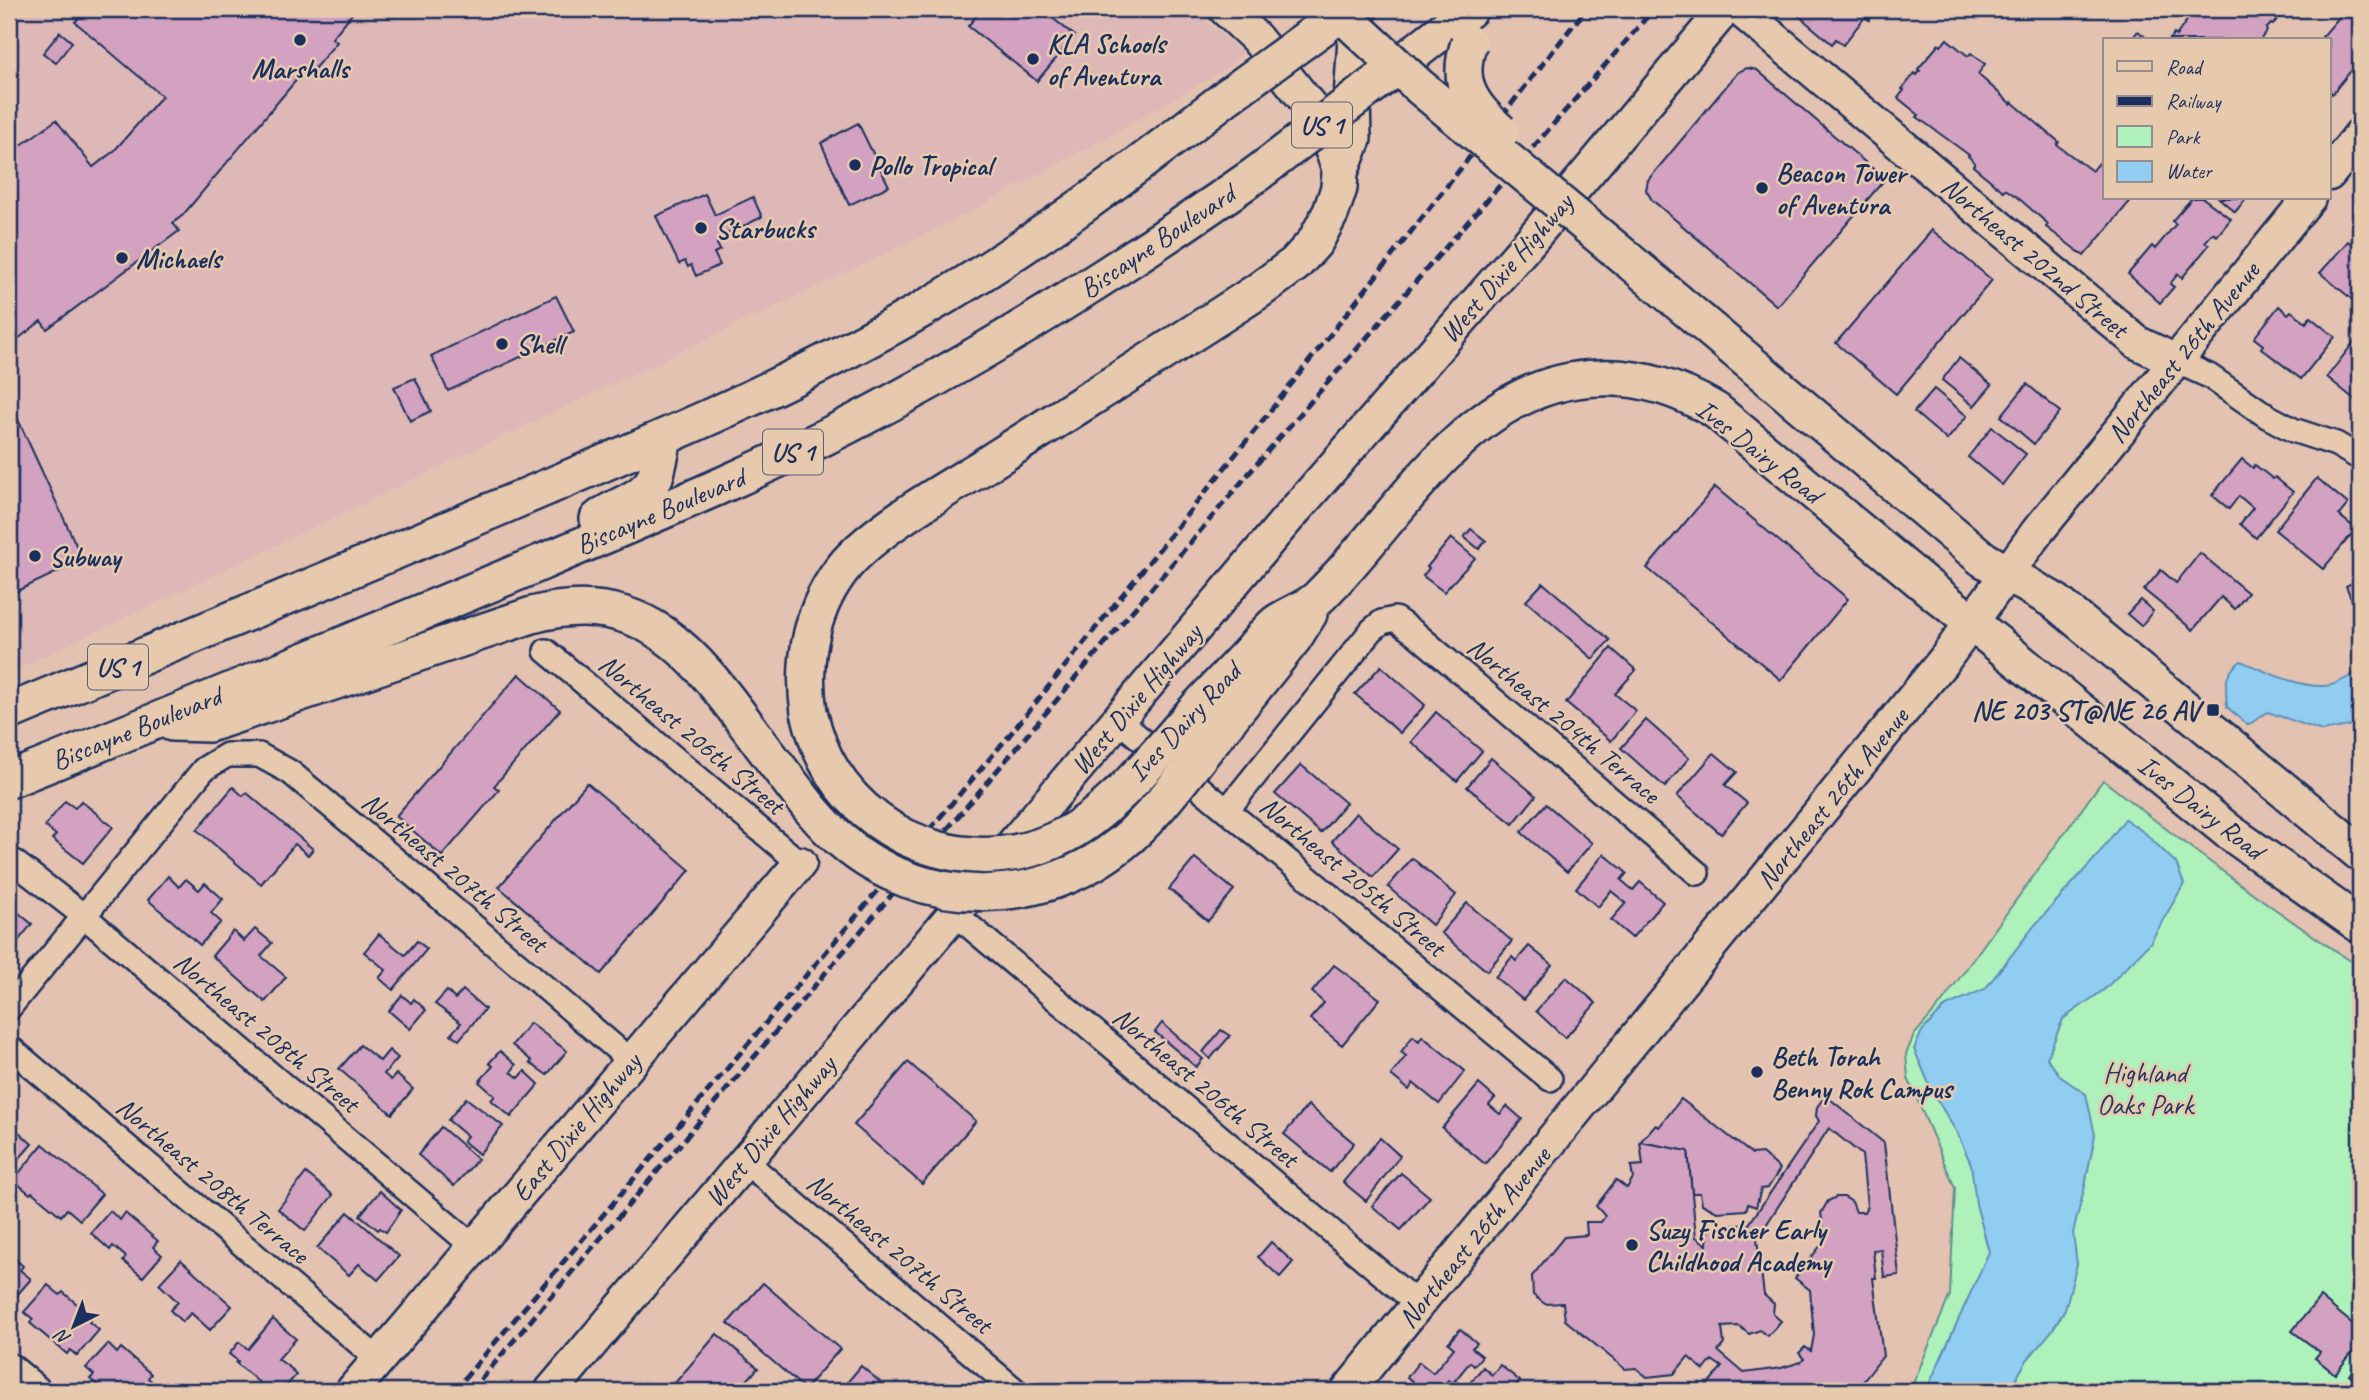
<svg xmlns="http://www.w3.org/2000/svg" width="2369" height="1400" viewBox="0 0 2369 1400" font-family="Caveat,sans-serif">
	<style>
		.built { fill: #deb8b6 }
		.green { fill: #aef1bb; stroke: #64908c; stroke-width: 2 }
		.water { fill: #90cdf0; stroke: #618eb6; stroke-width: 2 }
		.building { fill: #d2a2c0; stroke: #1b2f5e; stroke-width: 2; fill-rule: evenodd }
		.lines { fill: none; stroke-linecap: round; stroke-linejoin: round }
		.street-casing { stroke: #1b2f5e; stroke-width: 28 }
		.secondary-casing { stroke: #1b2f5e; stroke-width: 37 }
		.primary-casing { stroke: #1b2f5e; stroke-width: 40 }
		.street { stroke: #e7caae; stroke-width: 23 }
		.secondary { stroke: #e7caae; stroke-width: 32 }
		.primary { stroke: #e7caae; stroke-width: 35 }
		.rail { stroke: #1b2f5e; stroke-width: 5; stroke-dasharray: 10 5; stroke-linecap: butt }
		.primary-bridge-casing { stroke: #1b2f5e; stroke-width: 40; stroke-linecap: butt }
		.primary-bridge { stroke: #e7caae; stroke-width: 35 }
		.poi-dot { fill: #1b2f5e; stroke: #e7caae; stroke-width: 2.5 }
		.labels { text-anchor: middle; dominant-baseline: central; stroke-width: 5; stroke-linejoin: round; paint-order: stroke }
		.shield { fill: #e7caae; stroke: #585e76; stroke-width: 2 }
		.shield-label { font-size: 26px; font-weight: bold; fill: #1b2f5e }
		.poi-label { font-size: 28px; font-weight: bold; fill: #1b2f5e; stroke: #e7caae; text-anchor: start }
		.street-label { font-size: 28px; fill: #1b2f5e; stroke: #e7caae }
		.park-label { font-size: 28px; fill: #223963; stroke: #e7caae }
	</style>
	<rect width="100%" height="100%" fill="#e3c2b2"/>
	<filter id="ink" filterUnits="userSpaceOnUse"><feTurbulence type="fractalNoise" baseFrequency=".0143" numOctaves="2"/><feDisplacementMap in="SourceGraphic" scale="14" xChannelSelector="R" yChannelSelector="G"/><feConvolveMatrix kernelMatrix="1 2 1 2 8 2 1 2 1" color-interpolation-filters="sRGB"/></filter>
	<g filter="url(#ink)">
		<!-- built -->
		<polygon class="built" points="14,9 1192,9 1243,53 1221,72 1106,138 947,224 9,673 9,15"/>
		<!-- green -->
		<path class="green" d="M2103,780C2187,846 2271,909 2360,967V1391H1910L1950,1295L1955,1188L1908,1078L1906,1054L1914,1035L1940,1005Z"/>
		<!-- water -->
		<g class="water">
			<path d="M2241,661C2264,671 2306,691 2331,685C2341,683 2351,675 2360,670V724L2322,731L2268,712L2248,725L2227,707C2226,687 2222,675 2241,661Z"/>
			<polygon points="2125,819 2145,833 2176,863 2184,884 2150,943 2105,989 2063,1019 2047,1058 2061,1077 2086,1094 2095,1135 2085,1186 2073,1233 2077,1264 2065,1310 2051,1332 2027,1360 2016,1379 2015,1391 1926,1391 1989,1252 1976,1204 1971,1164 1957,1133 1932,1091 1914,1049 1922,1031 1946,1006 1985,989 2035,925 2097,856"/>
		</g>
		<!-- building -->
		<g class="building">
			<polygon points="86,9 356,9 332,38 337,42 308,76 303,72 183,215 173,223 179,231 47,329 41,321 9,346 9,154 56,120 93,167 114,151 162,96 75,22"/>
			<polygon points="982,9 1041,9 1075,36 1037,81 968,26"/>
			<polygon points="1795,9 1878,9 1869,20 1865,17 1843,45 1836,39 1832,44 1793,11"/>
			<polygon points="2195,9 2284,9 2273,25 2271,24 2266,29 2267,31 2260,40 2169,40 2174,34 2176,36"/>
			<polygon points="2346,9 2360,19 2360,52 2355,58 2359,61 2332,94 2329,90 2329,40 2322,37"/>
			<polygon points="2138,31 2149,40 2131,40"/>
			<polygon points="60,32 72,42 56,63 43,53"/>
			<polygon points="1947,39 1968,56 1971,53 1985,64 1978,74 2011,104 2012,102 2059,142 2057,145 2092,171 2100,162 2105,166 2105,198 2133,198 2084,256 2046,227 2048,224 2016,196 2005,189 2003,191 1973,166 1975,163 1968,156 1969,155 1917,117 1919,115 1898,98 1904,90 1902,89 1915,73 1917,75 1920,71 1918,69 1939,44 1941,46"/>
			<polygon points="1747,68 1757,70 1885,179 1777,306 1652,200 1646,190 1648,180 1738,72"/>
			<polygon points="858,123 889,186 849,205 821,143"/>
			<polygon points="705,194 715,215 753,197 762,217 725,235 727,239 717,244 720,250 714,253 720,265 696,276 691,265 688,267 685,261 679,264 656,216"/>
			<polygon points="2192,198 2203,198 2231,219 2217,236 2213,233 2205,242 2209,245 2182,278 2178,274 2170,284 2174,287 2160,303 2128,274 2152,246 2155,249 2176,224 2172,221"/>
			<polygon points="2219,198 2247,198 2235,212"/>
			<polygon points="1932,230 1992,280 1896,394 1836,343"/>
			<polygon points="2360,232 2360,306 2320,273 2348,241 2351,243"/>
			<polygon points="556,296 574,332 448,391 431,356"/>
			<polygon points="2279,306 2288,314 2291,311 2306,323 2310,317 2335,337 2301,379 2261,348 2263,345 2254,338"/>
			<polygon points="2354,342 2359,346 2360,345 2360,404 2327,377"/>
			<polygon points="1959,358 1992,385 1974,406 1942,380"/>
			<polygon points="415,378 431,411 410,421 394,387"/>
			<polygon points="2027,384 2060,412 2034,444 2001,416"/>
			<polygon points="1934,389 1967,416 1947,440 1914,412"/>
			<polygon points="9,400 83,560 9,595"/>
			<polygon points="1992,427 2026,454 2002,485 1968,457"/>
			<polygon points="2242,459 2253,468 2255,465 2273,479 2275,477 2293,492 2256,538 2240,524 2253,508 2239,496 2229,509 2212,495"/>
			<polygon points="2317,478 2348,504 2339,515 2356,529 2323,569 2275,530"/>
			<polygon points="1715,487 1848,599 1781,680 1647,568"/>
			<polygon points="1471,529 1486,541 1479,549 1464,537"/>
			<polygon points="1451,538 1475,558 1444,592 1423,576 1429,568 1427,567"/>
			<polygon points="2200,553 2248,593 2235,609 2221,597 2193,630 2144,590 2161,570 2176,583"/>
			<polygon points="2360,579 2360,619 2346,586"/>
			<polygon points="1543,583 1610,640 1593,659 1526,601"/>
			<polygon points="2140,600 2153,611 2141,626 2127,614"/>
			<polygon points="1611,648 1636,670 1615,694 1636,711 1611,741 1566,703"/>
			<polygon points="1381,666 1425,705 1400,733 1355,694"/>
			<polygon points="519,674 560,710 494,786 499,790 442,856 396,816"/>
			<polygon points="1436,712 1482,751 1457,781 1411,742"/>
			<polygon points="1646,720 1689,758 1665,787 1621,748"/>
			<polygon points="1714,753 1737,772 1725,785 1747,803 1721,834 1677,796"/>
			<polygon points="1491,758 1536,796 1513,824 1467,787"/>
			<polygon points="1301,765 1346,803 1321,833 1275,794"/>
			<polygon points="587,783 690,870 601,974 499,887"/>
			<polygon points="233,787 243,796 247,793 313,849 308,855 295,844 261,884 197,830"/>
			<polygon points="65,801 75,808 81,801 113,827 83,863 52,839 56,835 45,826"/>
			<polygon points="1546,804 1592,843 1567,872 1521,832"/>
			<polygon points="1356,813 1398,849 1373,877 1332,841"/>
			<polygon points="1604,854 1627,873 1621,880 1633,890 1640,882 1663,902 1632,938 1611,920 1626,903 1611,891 1598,907 1576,888"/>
			<polygon points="1195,858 1234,890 1208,921 1169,889"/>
			<polygon points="1412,858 1456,895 1432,925 1388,887"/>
			<polygon points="168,876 179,887 186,879 199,890 205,883 223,899 211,913 221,922 200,945 148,900"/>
			<polygon points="1467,903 1512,941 1487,971 1441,933"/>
			<polygon points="9,905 32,924 9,952"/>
			<polygon points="255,929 272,943 261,956 286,977 265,1002 212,956 233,931 244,941"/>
			<polygon points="379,934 405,955 417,941 427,949 393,990 379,978 386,970 364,952"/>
			<polygon points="1529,946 1552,965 1523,1000 1495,977 1512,957 1516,961"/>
			<polygon points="1334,965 1380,999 1342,1045 1310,1019 1324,1003 1312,992"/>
			<polygon points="1566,977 1596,1003 1565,1038 1536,1011"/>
			<polygon points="463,990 485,1009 459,1040 451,1034 461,1023 435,1004 447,991 455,999"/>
			<polygon points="402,995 411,1003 414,999 426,1010 410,1029 389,1011"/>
			<polygon points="530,1023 567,1051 547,1075 530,1063 532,1061 512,1045"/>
			<polygon points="1162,1023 1203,1059 1196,1067 1155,1032"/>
			<polygon points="1221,1030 1230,1036 1210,1059 1203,1052"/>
			<polygon points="1413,1036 1419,1041 1422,1036 1465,1071 1439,1104 1413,1083 1409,1090 1391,1075 1406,1056 1401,1052"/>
			<polygon points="360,1045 380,1061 389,1050 398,1058 384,1074 391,1080 396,1074 413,1089 392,1114 339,1069"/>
			<polygon points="500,1051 516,1065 511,1072 519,1078 525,1071 539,1084 511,1117 491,1100 495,1096 479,1082 493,1066 489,1063"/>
			<polygon points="908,1062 976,1121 922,1184 854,1125"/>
			<polygon points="1479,1084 1495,1098 1489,1105 1500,1114 1507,1106 1522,1119 1485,1164 1442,1128"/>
			<polygon points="466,1098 503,1126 479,1154 463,1141 467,1136 448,1120"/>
			<polygon points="1681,1099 1752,1154 1762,1153 1780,1169 1768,1188 1761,1189 1756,1207 1748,1204 1746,1210 1717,1212 1702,1204 1700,1193 1692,1193 1688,1151 1640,1142 1655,1125 1659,1127"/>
			<path d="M1830,1099L1884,1143L1899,1275L1884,1277L1881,1249L1873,1250L1876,1278H1873L1883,1356L1859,1387L1864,1391H1702L1722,1367L1712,1360L1704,1370L1688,1357L1674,1374L1647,1377L1636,1368L1625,1369L1565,1320L1563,1303L1545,1304L1533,1295L1532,1276L1564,1237L1587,1235L1586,1222H1601L1605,1216L1596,1206L1616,1180L1627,1188L1633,1178L1631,1166L1643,1165L1640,1142L1688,1151L1696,1237L1707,1245L1708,1228L1749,1224L1819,1121L1816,1116L1817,1107L1822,1100ZM1829,1128L1862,1155L1867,1206L1864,1212H1856L1852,1202L1844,1197H1836L1828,1201L1821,1213L1825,1240L1795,1278L1810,1290L1814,1335L1811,1351L1805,1347L1799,1353L1804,1359L1801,1362L1781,1368L1744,1373L1718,1351L1724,1344L1722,1327L1739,1326L1749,1334L1760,1330L1768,1336L1781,1321L1773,1314L1774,1304L1764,1295L1757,1239Z"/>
			<polygon points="1308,1105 1354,1143 1330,1172 1284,1134"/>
			<polygon points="9,1123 32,1144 11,1168 9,1166"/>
			<polygon points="441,1127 478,1159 454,1186 418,1155"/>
			<polygon points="1380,1138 1400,1156 1366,1201 1343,1182"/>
			<polygon points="43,1144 102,1194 80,1220 67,1209 61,1216 32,1192 30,1194 13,1180"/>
			<polygon points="306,1173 333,1195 305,1231 278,1209"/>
			<polygon points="1401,1173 1430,1197 1401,1230 1372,1206"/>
			<polygon points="380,1191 401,1210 386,1232 380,1228 378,1230 360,1215"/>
			<polygon points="110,1211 120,1220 125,1213 158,1241 153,1247 162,1255 143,1277 123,1261 126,1257 113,1246 110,1250 91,1233"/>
			<polygon points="348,1212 399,1256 378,1280 359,1264 349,1275 317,1248"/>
			<polygon points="1271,1242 1293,1262 1280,1277 1258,1257"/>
			<polygon points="9,1253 23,1266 20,1270 31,1279 9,1304"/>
			<polygon points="181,1260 232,1306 210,1330 191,1313 182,1322 170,1310 178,1302 159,1284"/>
			<polygon points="763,1283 840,1349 805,1389 728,1323"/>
			<polygon points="48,1285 60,1295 63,1292 92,1317 89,1322 99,1330 77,1356 70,1350 67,1354 30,1323 33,1319 24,1312"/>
			<polygon points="2320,1297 2360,1330 2360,1343 2335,1374 2315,1358 2320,1352 2292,1331"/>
			<polygon points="273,1319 296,1339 278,1359 293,1370 292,1371 296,1375 282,1391 269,1391 236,1363 238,1361 229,1354 239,1342 248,1349"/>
			<polygon points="1460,1329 1477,1343 1472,1348 1482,1356 1474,1366 1470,1362 1453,1383 1448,1380 1438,1391 1424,1391 1407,1377 1419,1362 1433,1373 1454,1348 1448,1343"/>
			<polygon points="717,1334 758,1368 738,1391 668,1391"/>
			<polygon points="108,1344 117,1353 121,1348 151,1374 148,1378 160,1389 158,1391 105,1391 90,1379 94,1375 86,1368"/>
			<polygon points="2360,1361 2360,1384 2349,1375"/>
			<polygon points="1500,1365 1520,1381 1511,1391 1449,1391 1457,1382 1465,1389 1483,1367 1492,1375"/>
			<polygon points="861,1366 891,1391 840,1391"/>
		</g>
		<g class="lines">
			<!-- street casing -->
			<g class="street-casing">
				<g id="street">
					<polyline points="2176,361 2209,376 2267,416 2293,430 2336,444 2360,458"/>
					<polyline points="546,651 800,863"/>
					<polyline points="1118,720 1550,1079"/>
					<polyline points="1227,810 1372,630 1382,622 1395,619 1415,633 1697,873"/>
					<polyline points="9,858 84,916 474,1247"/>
					<polyline points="955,914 1419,1305"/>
					<polyline points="9,1008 204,769 227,755 259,755 290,772 416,877 632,1062"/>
					<polyline points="9,1047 379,1360"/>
					<polyline points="745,1161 1016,1391"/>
				</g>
			</g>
			<!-- secondary casing -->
			<g class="secondary-casing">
				<g id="secondary">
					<polyline points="1225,9 1256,38 1318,116 1340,172"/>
					<polyline points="1739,9 2138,343 2176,361"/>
					<polyline points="2329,174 2360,135"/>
					<polyline points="9,1370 34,1391"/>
					<polyline points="352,1391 800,863"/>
					<polyline points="551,1391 1284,523 1531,240 1725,9"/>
					<polyline points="1347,1391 1945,659 2037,532 2309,198"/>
				</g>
			</g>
			<!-- primary casing -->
			<g class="primary-casing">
				<g id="primary">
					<polyline points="1385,76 1470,9"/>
					<polyline points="1627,259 1983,559 2056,602 2360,853"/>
					<path d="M598,519C615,505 646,499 655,477C659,465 661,451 664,439"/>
					<path d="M1199,706C1216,688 1233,670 1250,652C1258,643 1266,632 1275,624C1289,613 1308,609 1320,596C1402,515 1470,381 1599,378C1641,376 1679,389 1715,410L1934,592L2228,831L2360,925"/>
					<path d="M9,712C174,643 340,575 505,505C652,443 798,383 935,302C1039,241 1134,169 1228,96"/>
					<path d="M809,712C801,659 812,604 847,563C878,528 940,493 981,468C1073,409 1166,351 1258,291L1295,264L1315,242L1331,212L1339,188L1340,172L1353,139L1352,99L1358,9"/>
					<path d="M172,723L209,724L532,615C660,581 709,678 776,764"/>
					<polyline points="1223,727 1294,638 1309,614"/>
					<path d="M9,780C186,709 364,637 540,563C643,519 747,477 847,426C991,352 1125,266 1258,173"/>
				</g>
			</g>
			<!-- street -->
			<use href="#street" class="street"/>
			<!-- secondary -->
			<use href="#secondary" class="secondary"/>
			<!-- primary -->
			<use href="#primary" class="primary"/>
			<!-- rail -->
			<g class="rail">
				<polyline points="454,1391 1008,737 1256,429 1586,9"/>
				<polyline points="471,1391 1273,445 1654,9"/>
			</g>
			<!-- primary-bridge casing -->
			<g class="primary-bridge-casing">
				<g id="primary-bridge">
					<polyline points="1342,15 1420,87 1627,259"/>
					<path d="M1469,43C1455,83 1471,106 1501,132"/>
					<polyline points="1228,96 1327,24"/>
					<polyline points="1258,173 1385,76"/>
					<path d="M809,712C814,733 820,752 832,771C880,849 984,879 1065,835C1115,809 1162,747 1199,706"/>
					<path d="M776,764C797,791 816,819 842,841C921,910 1041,909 1122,843C1157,815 1193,763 1223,727"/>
				</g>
			</g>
			<!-- primary-bridge -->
			<use href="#primary-bridge" class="primary-bridge"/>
		</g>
	</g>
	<!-- markers -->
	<g class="poi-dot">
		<circle cx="300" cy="40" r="7"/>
		<circle cx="1033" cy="59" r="7"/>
		<circle cx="855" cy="165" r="7"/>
		<circle cx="1762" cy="188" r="7"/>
		<circle cx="701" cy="228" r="7"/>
		<circle cx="122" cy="258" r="7"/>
		<circle cx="502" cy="344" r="7"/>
		<circle cx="35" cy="556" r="7"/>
		<rect x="2206" y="703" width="14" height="14" rx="3.5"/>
		<circle cx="1757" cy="1072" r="7"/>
		<circle cx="1632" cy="1245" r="7"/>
	</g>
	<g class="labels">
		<!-- shield labels -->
		<g class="shield">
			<rect x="1292" y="102.5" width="60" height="45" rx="5"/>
			<rect x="763" y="429.5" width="60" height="45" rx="5"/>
			<rect x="88" y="644.5" width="60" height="45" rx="5"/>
		</g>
		<g class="shield-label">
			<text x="1322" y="125">US 1</text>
			<text x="793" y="452">US 1</text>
			<text x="118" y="667">US 1</text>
		</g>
		<!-- poi labels -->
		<g class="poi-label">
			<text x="1047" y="43">KLA Schools<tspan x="1047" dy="32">of Aventura</tspan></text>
			<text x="300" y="68" text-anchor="middle">Marshalls</text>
			<text x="869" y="165">Pollo Tropical</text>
			<text x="1776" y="172">Beacon Tower<tspan x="1776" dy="32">of Aventura</tspan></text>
			<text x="715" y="228">Starbucks</text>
			<text x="136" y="258">Michaels</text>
			<text x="516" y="344">Shell</text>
			<text x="49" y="556">Subway</text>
			<text x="2199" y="710" text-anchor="end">NE 203 ST@NE 26 AV</text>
			<text x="1771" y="1056">Beth Torah<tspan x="1771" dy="32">Benny Rok Campus</tspan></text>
			<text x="1646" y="1229">Suzy Fischer Early<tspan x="1646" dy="32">Childhood Academy</tspan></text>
		</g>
		<!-- street labels -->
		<g class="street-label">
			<text transform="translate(1157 241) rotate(-34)">Biscayne Boulevard</text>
			<text transform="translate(2035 257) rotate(40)">Northeast 202nd Street</text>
			<text transform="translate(1506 268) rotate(-49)">West Dixie Highway</text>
			<text transform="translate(2183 352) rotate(-51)">Northeast 26th Avenue</text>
			<text transform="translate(1759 451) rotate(38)">Ives Dairy Road</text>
			<text transform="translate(660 511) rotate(-23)">Biscayne Boulevard</text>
			<text transform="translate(1136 699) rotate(-50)">West Dixie Highway</text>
			<text transform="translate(1564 720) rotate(40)">Northeast 204th Terrace</text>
			<text transform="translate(1184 722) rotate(-47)">Ives Dairy Road</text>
			<text transform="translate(136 728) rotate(-22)">Biscayne Boulevard</text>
			<text transform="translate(692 734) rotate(40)">Northeast 206th Street</text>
			<text transform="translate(1832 798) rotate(-51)">Northeast 26th Avenue</text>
			<text transform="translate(2201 807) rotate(38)">Ives Dairy Road</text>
			<text transform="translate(455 872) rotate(40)">Northeast 207th Street</text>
			<text transform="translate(1353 876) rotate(40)">Northeast 205th Street</text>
			<text transform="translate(267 1032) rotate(40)">Northeast 208th Street</text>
			<text transform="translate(1206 1087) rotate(40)">Northeast 206th Street</text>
			<text transform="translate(576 1127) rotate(-50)">East Dixie Highway</text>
			<text transform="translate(770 1131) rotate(-50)">West Dixie Highway</text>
			<text transform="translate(213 1180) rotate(40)">Northeast 208th Terrace</text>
			<text transform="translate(1474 1237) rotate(-51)">Northeast 26th Avenue</text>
			<text transform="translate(900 1253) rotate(40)">Northeast 207th Street</text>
		</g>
		<!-- park labels -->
		<g class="park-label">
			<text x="2145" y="1072">Highland<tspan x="2145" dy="32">Oaks Park</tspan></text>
		</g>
	</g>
	<!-- margin -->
	<rect width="2369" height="1400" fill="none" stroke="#e7caae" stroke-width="35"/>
	<rect x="18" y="18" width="2334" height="1365" fill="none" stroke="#1b2f5e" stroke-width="2.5" filter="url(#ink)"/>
	<!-- legend -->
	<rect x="2103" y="38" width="228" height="161" fill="#e7caae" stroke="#958c8e" stroke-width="2"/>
	<rect x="2117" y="61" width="35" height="10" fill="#e7caae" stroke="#958c8e" stroke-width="2"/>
	<text x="2166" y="74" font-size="21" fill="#1b2f5e">Road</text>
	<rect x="2117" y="96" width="35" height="10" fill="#1b2f5e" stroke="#958c8e" stroke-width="2"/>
	<text x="2166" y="108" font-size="21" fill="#1b2f5e">Railway</text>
	<rect x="2117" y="126" width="35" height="21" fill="#aef1bb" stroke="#958c8e" stroke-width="2"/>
	<text x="2166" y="144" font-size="21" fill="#1b2f5e">Park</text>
	<rect x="2117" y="161" width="35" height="21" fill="#90cdf0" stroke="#958c8e" stroke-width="2"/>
	<text x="2166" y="178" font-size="21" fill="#1b2f5e">Water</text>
	<!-- north arrow -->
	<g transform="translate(74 1326) rotate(222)" stroke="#e7caae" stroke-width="5" paint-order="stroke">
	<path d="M0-5L12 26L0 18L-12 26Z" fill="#1b2f5e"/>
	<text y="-10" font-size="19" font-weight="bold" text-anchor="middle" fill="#1b2f5e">N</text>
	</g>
</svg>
